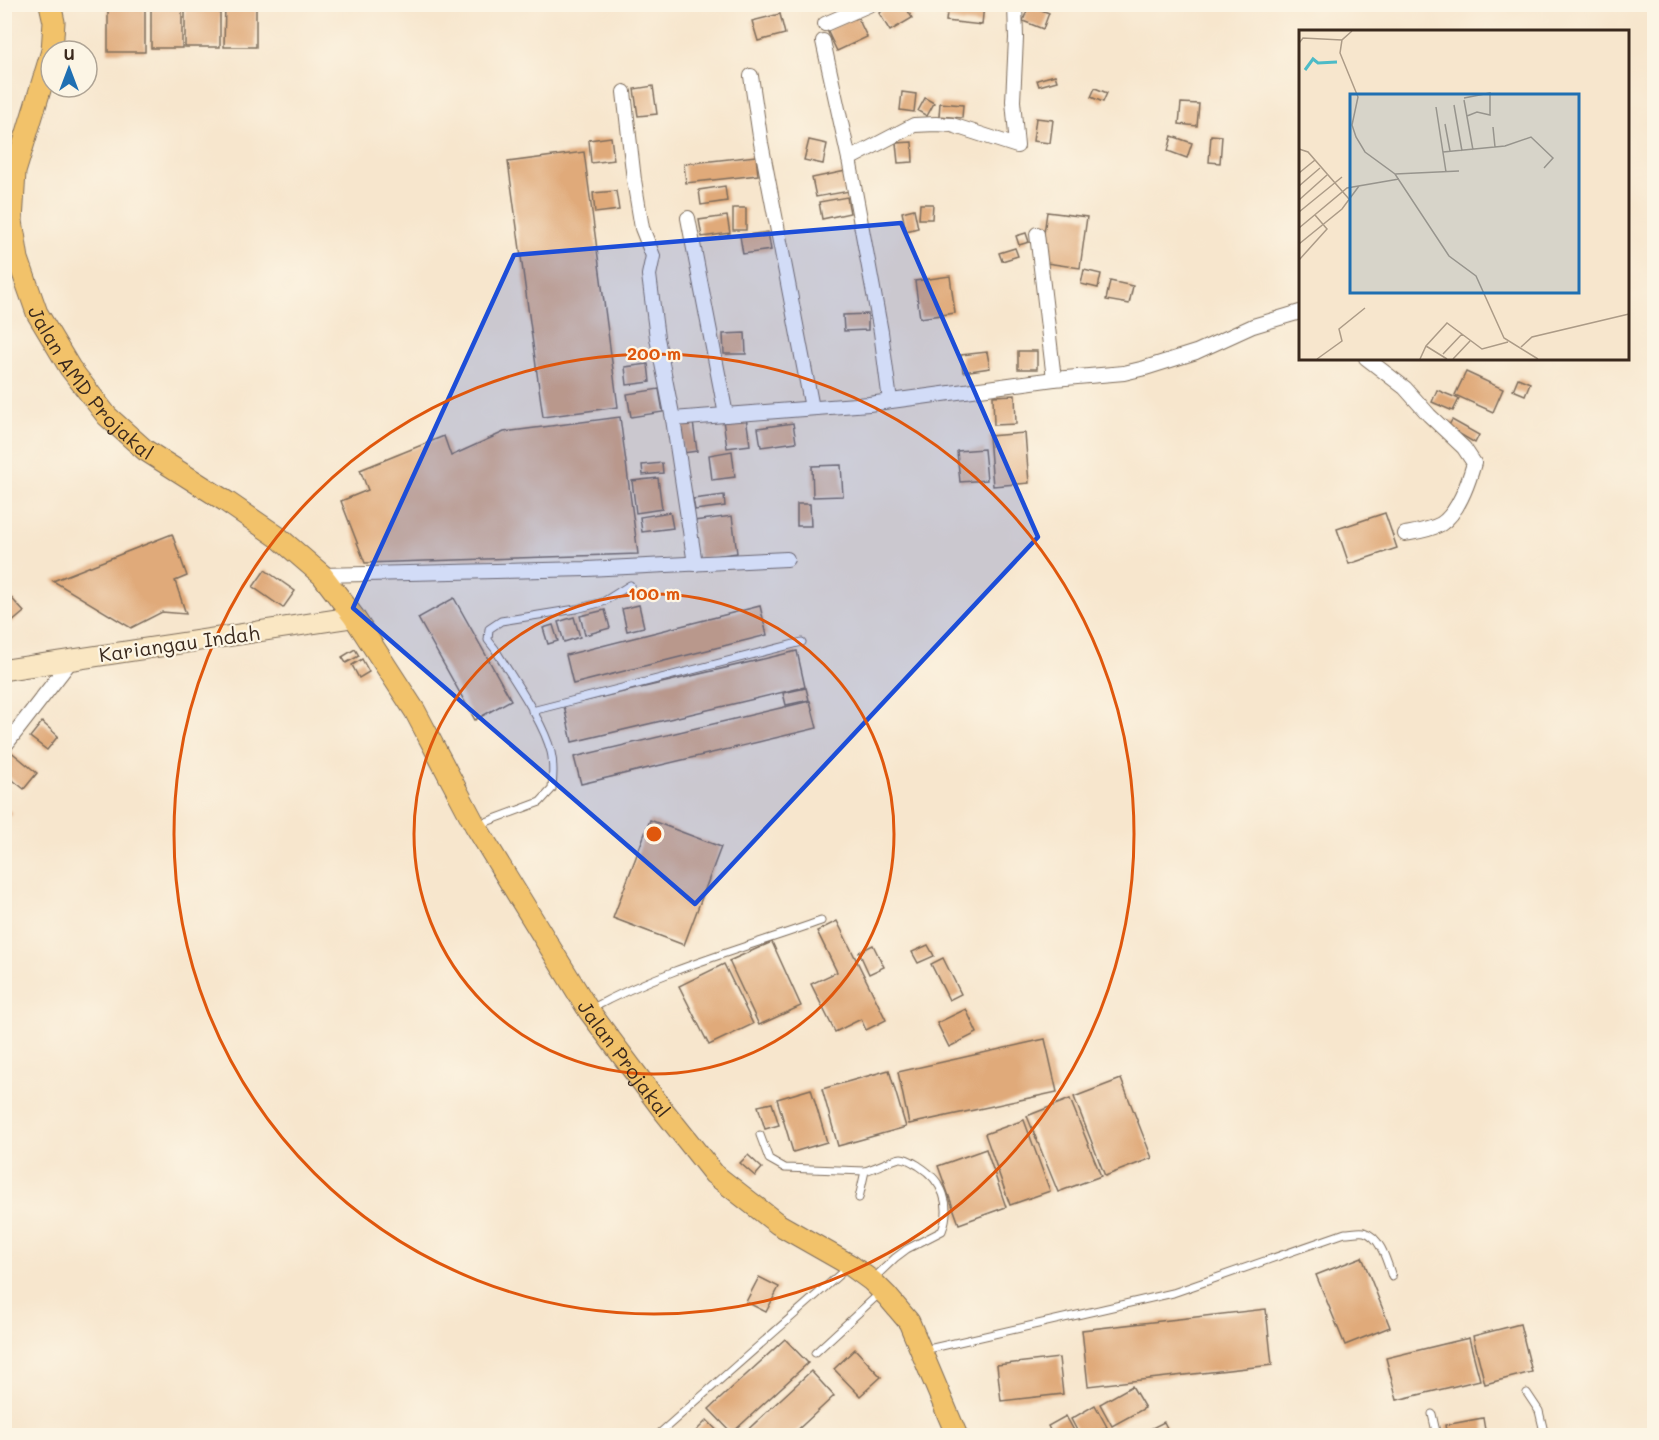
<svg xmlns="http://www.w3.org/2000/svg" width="1659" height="1440" viewBox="0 0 1659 1440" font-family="Mali,sans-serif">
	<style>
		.building { fill: #e0aa7a }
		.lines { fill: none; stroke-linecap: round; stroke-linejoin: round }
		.lane-casing { stroke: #7d6c5b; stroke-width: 9 }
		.street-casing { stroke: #7d6c5b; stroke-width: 16 }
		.secondary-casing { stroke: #7d6c5b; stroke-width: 22 }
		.primary-casing { stroke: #7d6c5b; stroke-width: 23 }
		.lane { stroke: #fff; stroke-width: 7 }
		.street { stroke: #fff; stroke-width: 14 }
		.secondary { stroke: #fae7c3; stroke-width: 20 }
		.primary { stroke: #f2c26a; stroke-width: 21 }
		.marked { fill: #1d4ed8; fill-opacity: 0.2; stroke: #1d4ed8; stroke-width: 4.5; stroke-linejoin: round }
		.ring { fill: none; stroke: #df570d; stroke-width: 3 }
		.labels { text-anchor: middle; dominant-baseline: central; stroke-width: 4.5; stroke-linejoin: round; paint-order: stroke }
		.street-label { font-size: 20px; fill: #3b2a1e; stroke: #fcf5e5 }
		.inset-river { fill: none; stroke: #4dbbc7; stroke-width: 3 }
		.inset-road { fill: none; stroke: #ac9b87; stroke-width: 1.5 }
		.view { fill: #1f6fb2; fill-opacity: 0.15; stroke: #1f6fb2; stroke-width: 3 }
		.inset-edge { fill: none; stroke: #3b2a1e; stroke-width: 3 }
		.centre { fill: #df570d; stroke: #fcf5e5; stroke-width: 3 }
		.ring-label { font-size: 18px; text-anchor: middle; font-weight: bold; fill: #df570d; stroke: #fcf5e5; stroke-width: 4.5; stroke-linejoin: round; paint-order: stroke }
	</style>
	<rect width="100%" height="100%" fill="#fcf5e5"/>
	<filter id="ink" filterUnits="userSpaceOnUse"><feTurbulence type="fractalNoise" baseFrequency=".0167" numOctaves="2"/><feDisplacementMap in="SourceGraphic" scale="12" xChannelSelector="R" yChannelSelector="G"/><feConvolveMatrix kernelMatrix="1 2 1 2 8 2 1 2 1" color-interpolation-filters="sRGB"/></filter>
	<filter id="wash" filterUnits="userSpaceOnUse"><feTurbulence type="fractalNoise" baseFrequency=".008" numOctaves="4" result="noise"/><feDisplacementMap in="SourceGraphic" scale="24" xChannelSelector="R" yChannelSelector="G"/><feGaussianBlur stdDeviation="1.35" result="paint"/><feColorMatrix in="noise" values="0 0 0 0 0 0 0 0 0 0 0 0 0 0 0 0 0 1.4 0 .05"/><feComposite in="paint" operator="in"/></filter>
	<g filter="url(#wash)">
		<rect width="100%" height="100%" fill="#f7e6cd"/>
		<g id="blocks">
			<!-- building -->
			<g class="building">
				<rect x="108" y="4" width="37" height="48"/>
				<rect x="151" y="4" width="31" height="44"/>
				<rect x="185" y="4" width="35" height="43"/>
				<polygon points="225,4 256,4 256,47 224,47"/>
				<polygon points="893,4 904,4 912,18 890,31 879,13"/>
				<polygon points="948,4 984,4 982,25 946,21"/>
				<polygon points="1029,5 1049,13 1043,29 1023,21"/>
				<polygon points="780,14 785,34 758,41 752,21"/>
				<polygon points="857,16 867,37 837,51 827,30"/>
				<polygon points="1055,75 1057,81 1039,86 1037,80"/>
				<polygon points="653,86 657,114 638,116 634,89"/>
				<polygon points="1095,88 1107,93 1103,102 1091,97"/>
				<polygon points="902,92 916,94 914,112 900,110"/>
				<polygon points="925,98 934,103 927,116 918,111"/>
				<polygon points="940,103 963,105 962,118 939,116"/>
				<polygon points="1181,103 1199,104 1197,126 1179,124"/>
				<polygon points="1036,118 1053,120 1050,143 1033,141"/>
				<polygon points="1211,135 1222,136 1220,163 1209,162"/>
				<polygon points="1172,136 1192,143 1187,158 1168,151"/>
				<polygon points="611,137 614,160 591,163 589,140"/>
				<polygon points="809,140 827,144 823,164 804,160"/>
				<polygon points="912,142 913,162 898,163 896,143"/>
				<polygon points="584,152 618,407 543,417 508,162"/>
				<polygon points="756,156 758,175 686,183 684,164"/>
				<polygon points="846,171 850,191 816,197 812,178"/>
				<polygon points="725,186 727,201 701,205 699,190"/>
				<polygon points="616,191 619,210 595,213 593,193"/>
				<polygon points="847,197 850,213 822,219 819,202"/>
				<polygon points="920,204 933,204 932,219 919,219"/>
				<rect x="733" y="208" width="13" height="22"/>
				<polygon points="914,209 918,228 906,231 902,212"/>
				<polygon points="1047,212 1087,217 1080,268 1040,262"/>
				<polygon points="727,216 730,233 702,237 699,220"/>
				<polygon points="768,232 771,250 743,254 740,236"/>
				<polygon points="1026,233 1029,242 1019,245 1016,236"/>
				<polygon points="1015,248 1018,256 1002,261 999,253"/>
				<polygon points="1084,270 1101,274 1098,288 1081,284"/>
				<polygon points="950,276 955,313 920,318 915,281"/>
				<polygon points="1110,281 1133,286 1129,304 1106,300"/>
				<polygon points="868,314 868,330 844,331 843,315"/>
				<polygon points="745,333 746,354 724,354 723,334"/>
				<rect x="1018" y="351" width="19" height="18"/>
				<polygon points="987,352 990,368 963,372 961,355"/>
				<polygon points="648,364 650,382 627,385 625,367"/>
				<polygon points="1466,372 1503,389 1493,412 1455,395"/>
				<polygon points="1518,378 1530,383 1525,395 1513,390"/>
				<polygon points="659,389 663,412 631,417 627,394"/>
				<polygon points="1437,390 1459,399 1453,411 1432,402"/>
				<polygon points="1015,395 1016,424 994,425 993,396"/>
				<polygon points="620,417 638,554 365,563 341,501 368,490 360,470 444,436 451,456 504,432"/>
				<polygon points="746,417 750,445 727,448 723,420"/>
				<polygon points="1452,420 1479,435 1475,443 1448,427"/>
				<polygon points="693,422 697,451 683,453 679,424"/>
				<polygon points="793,423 796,442 761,447 758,428"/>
				<polygon points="1025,433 1029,483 993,486 989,436"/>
				<polygon points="984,449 987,480 960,482 957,451"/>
				<polygon points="732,451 735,477 712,480 709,455"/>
				<polygon points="662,463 663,473 643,475 642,465"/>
				<polygon points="841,465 843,496 813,497 812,466"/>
				<polygon points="658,478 662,509 636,513 632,481"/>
				<polygon points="724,495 725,506 695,510 693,499"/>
				<polygon points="797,504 810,504 811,526 797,526"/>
				<polygon points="670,512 673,528 642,532 640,517"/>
				<polygon points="1385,513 1397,548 1349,564 1337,529"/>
				<polygon points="732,516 737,553 699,558 694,521"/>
				<polygon points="172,534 187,576 175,581 186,614 162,612 131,628 53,581"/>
				<polygon points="265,570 295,591 283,608 253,587"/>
				<polygon points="7,593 24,612 11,623 4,616 4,596"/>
				<polygon points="454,598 511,700 475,720 418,618"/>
				<polygon points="639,605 644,627 627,631 622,609"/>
				<polygon points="760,606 767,635 573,684 566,655"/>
				<polygon points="605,610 610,628 585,635 580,616"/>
				<polygon points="574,617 580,637 564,642 558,622"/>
				<polygon points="553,625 558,641 548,644 543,628"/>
				<polygon points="355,649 359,656 346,663 342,657"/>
				<polygon points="797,651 805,687 572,742 564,706"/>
				<polygon points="362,659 369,672 359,678 352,665"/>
				<polygon points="806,688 809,700 786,705 783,693"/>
				<polygon points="810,701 817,728 581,784 574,757"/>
				<polygon points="42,722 58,736 47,750 30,737"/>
				<polygon points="9,750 37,773 24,789 4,773 4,755"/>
				<polygon points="4,807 12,813 4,822"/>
				<polygon points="650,820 721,847 684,945 613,918"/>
				<polygon points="837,921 886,1020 866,1030 861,1019 835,1032 811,984 837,972 817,931"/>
				<polygon points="772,942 801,1006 759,1025 729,961"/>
				<polygon points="873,945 884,967 869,974 859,952"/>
				<polygon points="928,945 934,956 918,963 912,952"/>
				<polygon points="943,958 961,994 949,1000 931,964"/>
				<polygon points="724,964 753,1024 709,1045 679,986"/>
				<polygon points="966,1009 977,1033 949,1047 937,1023"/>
				<polygon points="1045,1039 1057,1092 909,1124 898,1072"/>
				<polygon points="889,1070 906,1127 838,1146 822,1089"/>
				<polygon points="1121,1079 1152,1158 1105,1176 1074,1097"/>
				<polygon points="811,1089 827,1142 793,1152 777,1099"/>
				<polygon points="1070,1099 1101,1176 1058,1192 1027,1116"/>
				<polygon points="772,1103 779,1125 765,1129 758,1106"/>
				<polygon points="1024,1120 1050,1191 1010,1205 985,1134"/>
				<polygon points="986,1149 1006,1207 959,1224 938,1166"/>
				<polygon points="748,1155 762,1168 755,1176 740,1163"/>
				<polygon points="1362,1257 1390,1327 1345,1345 1316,1275"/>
				<polygon points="759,1277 779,1287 766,1312 746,1302"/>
				<polygon points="1266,1309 1272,1365 1088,1386 1082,1330"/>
				<polygon points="1520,1324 1532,1372 1485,1384 1473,1336"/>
				<polygon points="1469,1338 1480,1380 1397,1400 1386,1358"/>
				<polygon points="785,1339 808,1363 732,1433 709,1409"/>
				<polygon points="855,1349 881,1377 860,1396 834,1369"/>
				<polygon points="1059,1358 1063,1394 1001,1401 997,1365"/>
				<polygon points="811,1371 834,1396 791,1436 741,1436"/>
				<polygon points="1132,1386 1145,1408 1112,1426 1100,1404"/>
				<polygon points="1095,1405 1107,1427 1090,1436 1080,1436 1071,1419"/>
				<polygon points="1066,1416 1077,1436 1053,1436 1048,1426"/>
				<polygon points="1483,1418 1486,1436 1447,1436 1445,1425"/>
				<polygon points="707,1420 722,1436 691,1436"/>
				<polygon points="1164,1422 1171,1436 1154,1436 1150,1429"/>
			</g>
		</g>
	</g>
	<g filter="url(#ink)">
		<use href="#blocks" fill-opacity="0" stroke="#7d6c5b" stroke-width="1.5"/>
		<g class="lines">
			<!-- lane casing -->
			<g class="lane-casing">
				<g id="lane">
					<polyline points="532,711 802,642"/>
					<path d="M478,825L540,802L552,789C553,776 554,764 551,752C543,720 512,678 495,649L488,640L489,629L501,621L576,609L603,602L630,585"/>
					<path d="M591,1009C661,970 745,948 821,921"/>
					<polyline points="760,1135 769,1159 785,1168 865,1171"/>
					<path d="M859,1198L865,1171C873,1169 895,1158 901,1158C907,1158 914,1163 919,1166C943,1181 952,1205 942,1231L907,1249L895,1258L873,1279"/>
					<path d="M924,1350L1173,1293L1345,1233C1350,1233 1359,1231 1364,1232C1381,1237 1387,1262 1392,1277"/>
					<polyline points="815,1353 880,1293"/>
					<polyline points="1527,1393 1539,1411 1545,1436"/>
					<polyline points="1432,1414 1437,1436"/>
					<polyline points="661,1432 848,1267"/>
				</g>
			</g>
			<!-- street casing -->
			<g class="street-casing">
				<g id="street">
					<polyline points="825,24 871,4"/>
					<polyline points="823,41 849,159 881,332 890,401"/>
					<polyline points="751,76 761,143 812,408"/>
					<polyline points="624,92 634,180 642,228 653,256 649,275 657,338 673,419 695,564"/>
					<polyline points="849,159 914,125 936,124 952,125 1017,146 1013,101 1016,38 1015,4"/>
					<polyline points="688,218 726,415"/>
					<polyline points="1037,234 1054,379"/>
					<path d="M1366,358L1405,388L1429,415L1464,448L1474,463C1469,481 1458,513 1441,524C1430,530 1416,532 1405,534"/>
					<polyline points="673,419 869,404 1054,379 1124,373 1145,368 1196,352 1253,326 1300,312"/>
					<polyline points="322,575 587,569 787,559"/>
					<polyline points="4,747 73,658"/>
				</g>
			</g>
			<!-- secondary casing -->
			<g class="secondary-casing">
				<polyline id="secondary" points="4,670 354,617"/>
			</g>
			<!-- primary casing -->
			<g class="primary-casing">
				<g id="primary">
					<polyline points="50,4 54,22 52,51"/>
					<path id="s1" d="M51,54L15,172L12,221L18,259L37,313L70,368L107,416L145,450L227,502L278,537L322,575L354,617L415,711L475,825L589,1011L663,1110L714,1174L778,1224L850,1265L872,1281L887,1296L909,1322L957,1436"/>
				</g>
			</g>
			<!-- lane -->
			<use href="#lane" class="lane"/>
			<!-- street -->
			<use href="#street" class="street"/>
			<!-- secondary -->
			<use href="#secondary" class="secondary"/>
			<!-- primary -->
			<use href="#primary" class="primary"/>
		</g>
	</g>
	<!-- marked area -->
	<path class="marked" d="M901,223L1038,537L695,904L353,608L514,255Z"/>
	<!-- distance rings -->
	<g class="ring">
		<circle cx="654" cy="834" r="240"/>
		<circle cx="654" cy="834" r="480"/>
	</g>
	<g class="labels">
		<!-- street labels -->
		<g class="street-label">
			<text stroke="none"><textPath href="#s1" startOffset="357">Jalan AMD Projakal</textPath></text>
			<text transform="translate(179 643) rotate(-8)">Kariangau Indah</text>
			<text stroke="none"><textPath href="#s1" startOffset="1232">Jalan Projakal</textPath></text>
		</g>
	</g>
	<!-- overview -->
	<g transform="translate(1299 30)">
		<rect width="330" height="330" fill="#f7e6cd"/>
		<path class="inset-river" d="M6,40L14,29L19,33L38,32"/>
		<path class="inset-road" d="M53,1L43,10L41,23L59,67L53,95L57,107L66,122L96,144L150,226L177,246L205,308L239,329M0,13L4,8L43,10M165,68L191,63V85L178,82L168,86M165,70L174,120M155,75L163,121M137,77L147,142M146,94L151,121M194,97L196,117M0,119L9,122L50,169M144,122L206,116L232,107L254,128L245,138M0,143L16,130M96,144L160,141M0,156L21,138M0,170L28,145M0,182L43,147M0,198L48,158L100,149M0,214L43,179L60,156M0,230L28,199L16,185M127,316L148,329M222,317L233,307L330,284M144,324L163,304M18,329L43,311L40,299L66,278M121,329L127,316L148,293L183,319L209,312M154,329L171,311"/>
		<path class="view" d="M51,64H280V263H51Z"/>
		<rect width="330" height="330" class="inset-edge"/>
	</g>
	<circle cx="654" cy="834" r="9" class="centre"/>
	<g class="ring-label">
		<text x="654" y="360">200 m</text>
		<text x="654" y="600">100 m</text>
	</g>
	<!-- margin -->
	<rect width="1659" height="1440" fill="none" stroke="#fcf5e5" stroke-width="24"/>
	<!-- north arrow -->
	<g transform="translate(69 69)"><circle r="28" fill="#fcf5e5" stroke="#afa495" stroke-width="1.5"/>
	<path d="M0-4.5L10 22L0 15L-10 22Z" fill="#1f6fb2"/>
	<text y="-9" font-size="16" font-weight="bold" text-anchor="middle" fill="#3b2a1e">U</text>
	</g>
</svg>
